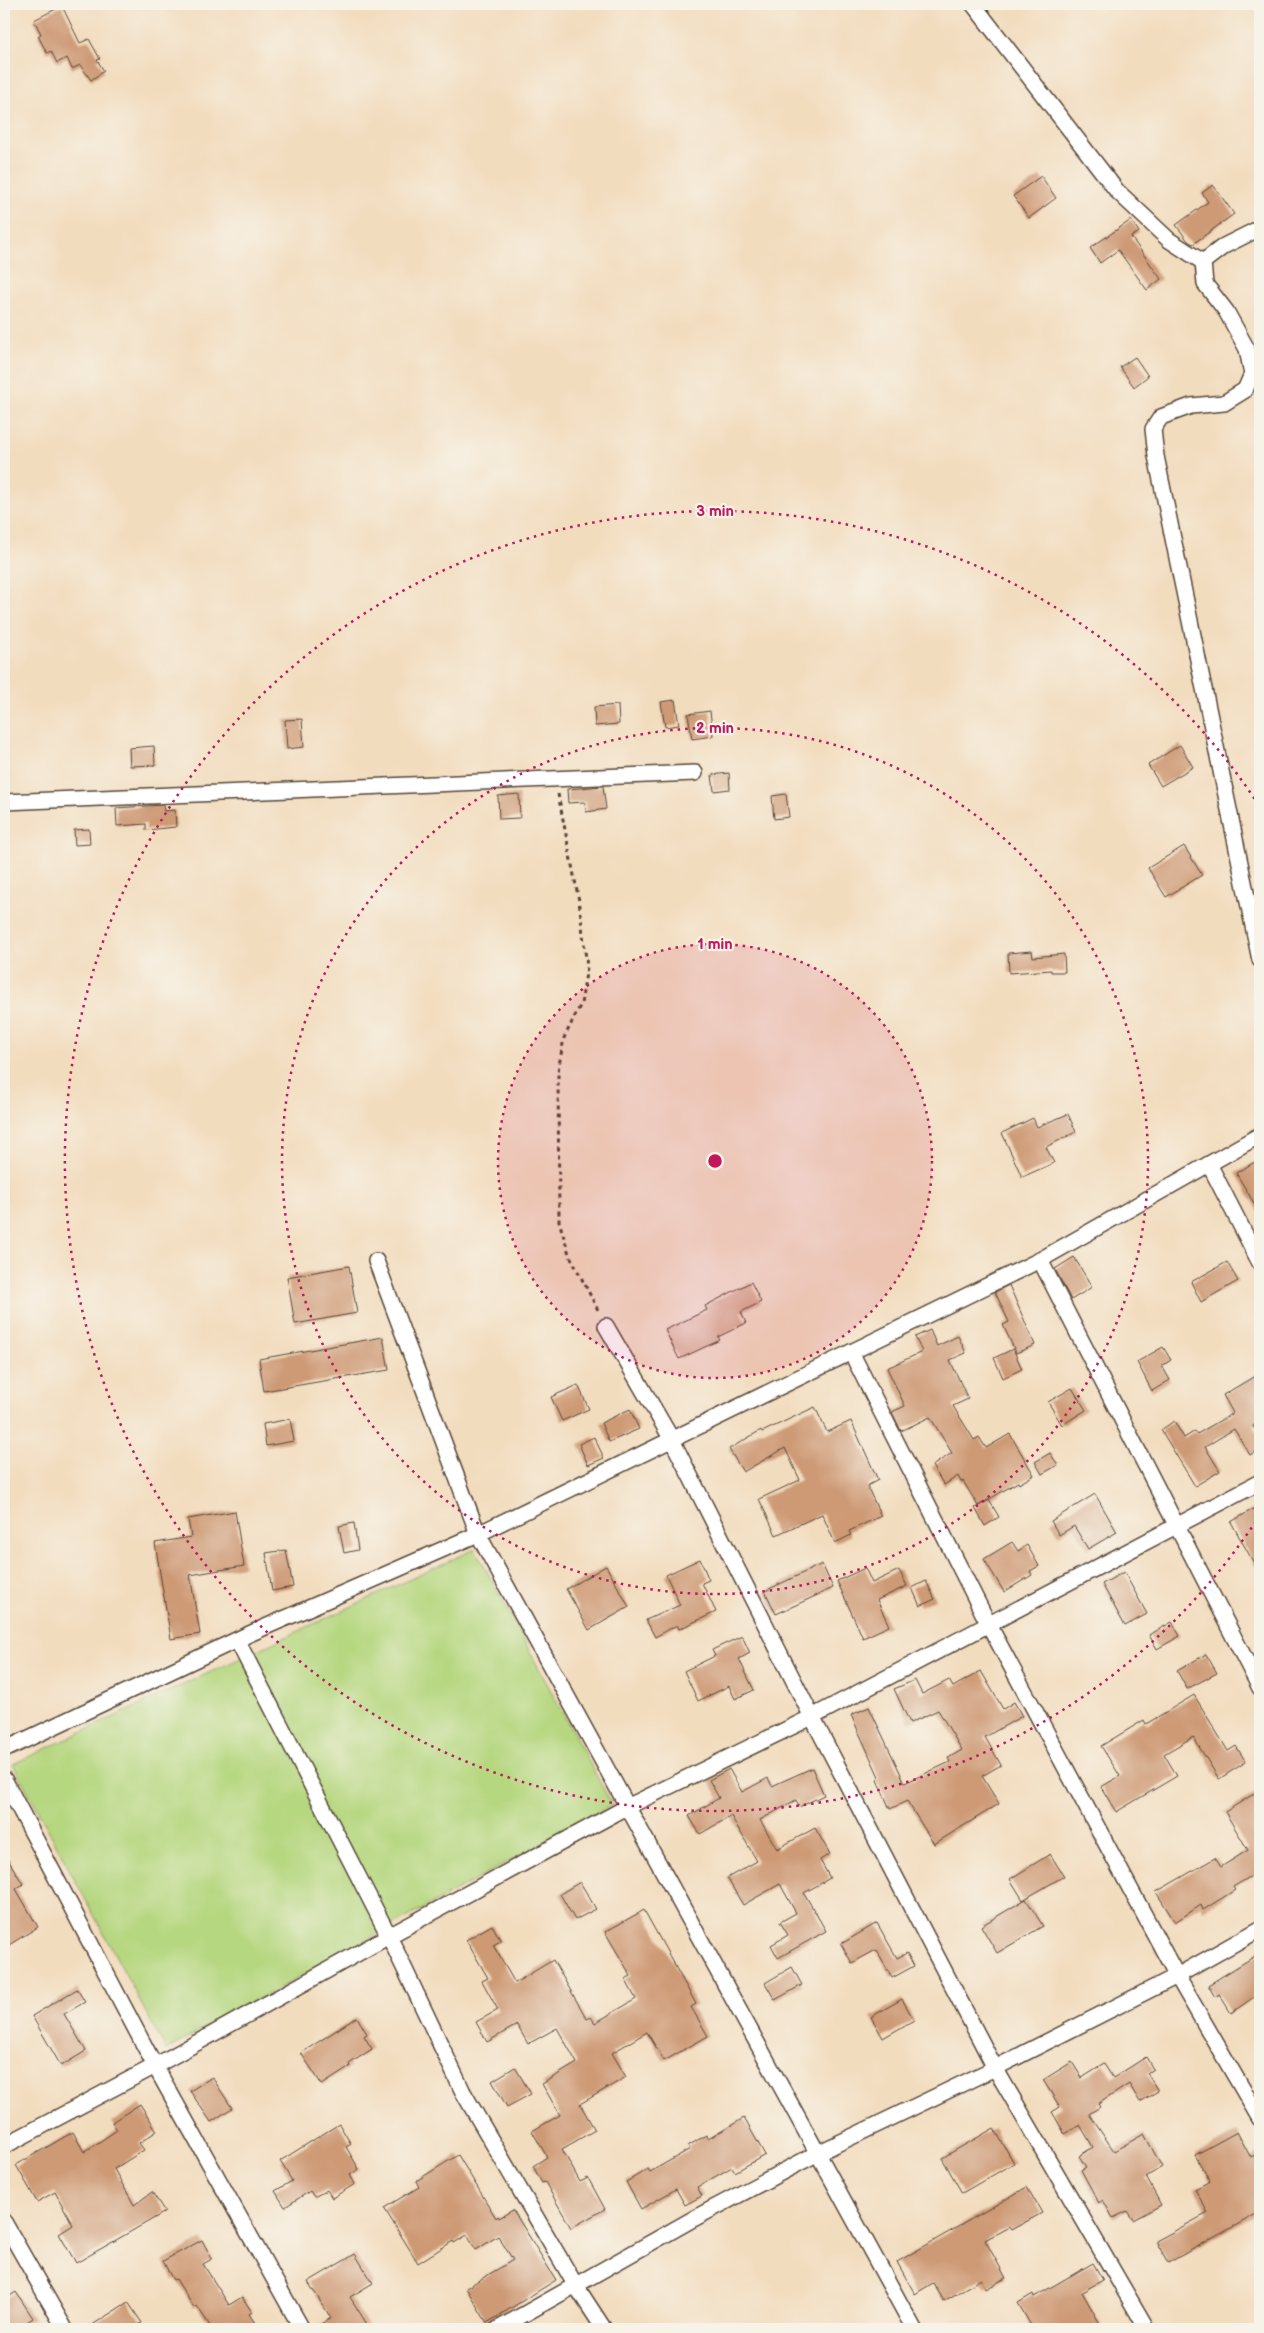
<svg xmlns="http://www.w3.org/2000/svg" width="1264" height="2333" viewBox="0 0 1264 2333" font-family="'Balsamiq Sans',sans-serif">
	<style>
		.green { fill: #b5d77f; stroke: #78804e }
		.building { fill: #ce9a76 }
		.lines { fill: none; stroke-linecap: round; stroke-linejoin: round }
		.street-casing { stroke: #564536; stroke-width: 18 }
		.path { stroke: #564536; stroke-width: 3; stroke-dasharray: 4 4; stroke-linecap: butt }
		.street { stroke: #fff; stroke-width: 15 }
		.ring { fill: none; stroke: #c2185b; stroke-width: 2.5; stroke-dasharray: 2.5 5 }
		.centre { fill: #c2185b; stroke: #f7f3e8; stroke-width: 2.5 }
		.ring-label { font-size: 15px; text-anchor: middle; font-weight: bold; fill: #c2185b; stroke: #f7f3e8; stroke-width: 4.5; stroke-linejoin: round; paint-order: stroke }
	</style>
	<rect width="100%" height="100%" fill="#f7f3e8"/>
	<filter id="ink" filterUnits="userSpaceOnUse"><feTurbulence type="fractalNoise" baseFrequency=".02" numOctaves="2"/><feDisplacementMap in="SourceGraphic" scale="10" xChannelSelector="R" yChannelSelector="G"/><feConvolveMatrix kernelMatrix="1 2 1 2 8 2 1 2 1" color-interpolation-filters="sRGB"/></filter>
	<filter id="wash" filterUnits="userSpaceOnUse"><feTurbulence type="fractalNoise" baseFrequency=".0096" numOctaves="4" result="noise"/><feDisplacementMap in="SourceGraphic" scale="20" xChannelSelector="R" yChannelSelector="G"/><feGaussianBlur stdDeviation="1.12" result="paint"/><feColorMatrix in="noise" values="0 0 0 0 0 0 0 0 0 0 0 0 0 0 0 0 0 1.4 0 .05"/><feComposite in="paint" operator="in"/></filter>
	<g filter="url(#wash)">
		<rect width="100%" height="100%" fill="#f2dcbe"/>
		<!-- green -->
		<polygon class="green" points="475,1549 612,1805 166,2050 13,1764"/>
		<g id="blocks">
			<!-- building -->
			<g class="building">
				<polygon points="62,6 80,43 89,39 100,59 97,60 104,71 91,80 80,65 72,69 67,58 57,63 51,51 47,53 38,36 41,34 34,20"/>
				<polygon points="1041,176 1056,198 1029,218 1013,196"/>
				<polygon points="1213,185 1234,214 1193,244 1188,241 1176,225 1208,202 1202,193"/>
				<polygon points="1131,220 1139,232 1131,237 1161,279 1147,290 1118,250 1100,263 1090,248"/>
				<polygon points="1135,357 1148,376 1134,387 1120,367"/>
				<polygon points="675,700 679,725 665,727 661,702"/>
				<polygon points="618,705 619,724 595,726 594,707"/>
				<polygon points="710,711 713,736 692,739 688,714"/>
				<polygon points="302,719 304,747 287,749 285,720"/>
				<polygon points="1180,745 1193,767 1161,786 1148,765"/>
				<polygon points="154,746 155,765 130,766 129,748"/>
				<polygon points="729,773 730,789 714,791 712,775"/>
				<polygon points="603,786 606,809 586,812 585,802 568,803 567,789"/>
				<polygon points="519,794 520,818 499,819 498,796"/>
				<polygon points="786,794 789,817 774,819 772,796"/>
				<polygon points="163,805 164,811 175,810 176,827 146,830 146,824 117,826 116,808"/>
				<polygon points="89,829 90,844 75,845 74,830"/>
				<polygon points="1184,846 1202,875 1166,897 1148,868"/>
				<polygon points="1032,951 1033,957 1064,954 1065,972 1051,972 1051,970 1009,973 1008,953"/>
				<polygon points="1068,1114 1076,1132 1046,1147 1054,1163 1022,1177 1002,1133 1033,1118 1037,1127"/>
				<polygon points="1260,1159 1260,1213 1236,1173"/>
				<polygon points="1074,1257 1092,1287 1071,1300 1055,1269"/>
				<polygon points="1227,1262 1238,1281 1201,1302 1191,1282"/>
				<polygon points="349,1266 357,1313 295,1324 287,1277"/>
				<polygon points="751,1282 761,1302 741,1312 746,1323 718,1337 720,1340 679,1359 665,1330 707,1310 705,1306"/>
				<polygon points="1009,1285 1035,1345 1016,1353 1003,1325 1009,1322 995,1292"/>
				<polygon points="930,1330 937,1346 958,1336 966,1353 950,1360 968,1399 953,1406 974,1440 979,1437 986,1448 1010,1434 1034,1475 1019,1484 1018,1482 978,1506 963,1481 961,1482 958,1476 944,1485 932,1466 952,1453 930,1417 901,1431 892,1412 905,1406 887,1368 922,1352 915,1337"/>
				<polygon points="383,1337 389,1370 264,1391 259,1359"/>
				<polygon points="1163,1347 1171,1360 1162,1366 1170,1380 1152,1391 1137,1362"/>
				<polygon points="1013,1349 1022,1369 1003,1378 994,1358"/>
				<polygon points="1260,1373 1260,1421 1253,1426 1260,1437 1260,1449 1250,1455 1234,1429 1205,1447 1220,1471 1195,1486 1161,1430 1174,1421 1184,1438 1195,1431 1197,1434 1233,1413 1223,1395"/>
				<polygon points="578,1385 589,1409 562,1421 551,1397"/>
				<polygon points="1072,1388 1086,1410 1062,1425 1048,1402"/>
				<polygon points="815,1407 827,1432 851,1421 878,1480 867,1486 881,1516 849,1531 851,1535 835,1543 822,1514 776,1535 759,1499 800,1480 785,1448 743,1472 729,1449 761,1430 762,1432"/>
				<polygon points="630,1409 639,1429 609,1442 601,1423"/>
				<polygon points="290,1419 294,1441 266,1446 263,1424"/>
				<polygon points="594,1437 604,1458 588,1465 579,1444"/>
				<polygon points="1050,1453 1058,1465 1042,1474 1035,1462"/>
				<polygon points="1095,1494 1117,1532 1088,1549 1074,1526 1059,1535 1051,1521"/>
				<polygon points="989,1500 999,1517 985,1526 975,1508"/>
				<polygon points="1260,1505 1260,1574 1231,1522"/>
				<polygon points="235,1511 244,1566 190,1575 200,1634 171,1639 155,1543 191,1537 188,1519"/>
				<polygon points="354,1523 358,1550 344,1553 339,1526"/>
				<polygon points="1012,1542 1018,1551 1027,1545 1039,1566 1030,1571 1032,1575 1004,1592 984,1559"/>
				<polygon points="286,1550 293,1587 272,1591 266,1553"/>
				<polygon points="700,1559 709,1580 702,1583 716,1612 679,1629 677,1625 655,1637 646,1620 680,1605 666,1575"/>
				<polygon points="822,1564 833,1588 776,1614 765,1591"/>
				<polygon points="606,1566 629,1607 589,1630 566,1589"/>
				<polygon points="865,1568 872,1583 899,1570 907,1586 877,1600 889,1626 863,1638 837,1581"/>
				<polygon points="1124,1572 1147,1614 1125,1626 1102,1584"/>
				<polygon points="926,1581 935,1599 920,1606 912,1588"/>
				<polygon points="1172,1622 1180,1636 1157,1649 1149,1635"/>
				<polygon points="742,1636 750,1653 739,1659 754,1690 735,1699 729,1686 698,1701 684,1671 715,1656 712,1650"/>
				<polygon points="1206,1654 1217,1673 1187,1689 1177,1671"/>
				<polygon points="981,1671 1003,1709 1014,1702 1022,1716 985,1737 1001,1765 982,1776 999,1804 934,1844 907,1801 890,1809 877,1780 880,1779 851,1715 869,1707 905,1783 950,1762 948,1758 962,1750 938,1710 910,1723 894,1689 915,1680 922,1694 949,1680 953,1687"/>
				<polygon points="1194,1695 1228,1751 1236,1746 1246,1762 1219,1779 1193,1737 1164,1754 1177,1776 1116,1812 1101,1787 1120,1776 1101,1746 1144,1720 1146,1724"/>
				<polygon points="812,1768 824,1795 799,1807 796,1800 760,1820 777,1849 815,1828 830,1854 820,1860 830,1878 804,1893 826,1931 778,1958 771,1945 788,1935 780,1922 796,1913 780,1884 743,1905 727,1878 757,1861 731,1816 700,1834 689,1816 719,1798 709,1780 729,1769 742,1792 768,1778 772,1786"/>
				<polygon points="1260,1790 1260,1871 1233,1887 1235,1890 1203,1910 1201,1905 1175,1922 1156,1892 1215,1858 1221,1867 1248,1850 1225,1812"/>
				<polygon points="4,1853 23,1884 16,1889 38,1927 4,1948"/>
				<polygon points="1050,1854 1064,1876 1023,1900 1010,1879"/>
				<polygon points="580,1882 596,1909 575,1920 560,1894"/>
				<polygon points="1026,1899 1043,1926 997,1953 981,1926"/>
				<polygon points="644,1910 696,2004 691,2007 708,2036 664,2061 647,2032 612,2053 626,2077 580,2104 595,2130 562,2149 580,2182 588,2178 605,2209 571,2228 545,2182 542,2183 533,2166 547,2157 532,2131 560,2115 542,2084 577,2063 557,2028 528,2044 517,2025 487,2042 476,2022 498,2010 482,1981 488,1978 466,1940 492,1925 501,1941 493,1945 515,1983 553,1960 587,2019 591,2017 595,2023 636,1999 625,1979 631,1976 605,1932"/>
				<polygon points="877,1923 897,1958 907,1953 914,1966 892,1978 876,1950 852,1963 841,1944"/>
				<polygon points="1260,1953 1260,1993 1231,2013 1219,1994 1215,1997 1208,1985"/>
				<polygon points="792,1967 802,1985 775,2000 765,1983"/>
				<polygon points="77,1989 85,2002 64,2014 86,2051 61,2066 32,2016"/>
				<polygon points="902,1999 914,2020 883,2038 871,2017"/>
				<polygon points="357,2017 367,2034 364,2036 372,2049 349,2064 350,2067 322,2085 301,2053"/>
				<polygon points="1146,2057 1153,2069 1147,2073 1158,2091 1140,2102 1129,2084 1098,2104 1100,2107 1089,2114 1114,2151 1144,2134 1162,2167 1146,2177 1161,2205 1133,2220 1127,2211 1113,2218 1103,2200 1099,2203 1081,2170 1086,2167 1079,2156 1093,2147 1080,2125 1065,2134 1052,2112 1060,2107 1043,2080 1072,2062 1082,2078 1104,2064 1113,2078"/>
				<polygon points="515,2067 531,2094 507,2107 492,2081"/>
				<polygon points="212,2077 232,2108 211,2122 190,2091"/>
				<polygon points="140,2104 157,2131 139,2143 144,2150 114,2169 134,2205 152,2192 165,2212 76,2263 59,2234 73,2225 55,2192 37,2202 16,2165 73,2132 84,2152 117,2130 112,2122"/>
				<polygon points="744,2118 765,2155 735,2172 732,2167 697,2187 702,2196 685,2205 676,2189 641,2209 626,2182 648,2169 650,2172 690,2149 688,2146 706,2135 708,2139"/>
				<polygon points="339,2124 351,2144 346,2147 359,2169 350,2175 355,2184 332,2198 327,2190 314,2197 310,2191 285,2207 275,2191 292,2181 280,2161"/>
				<polygon points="994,2128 1014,2163 962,2193 942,2158"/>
				<polygon points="1237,2132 1251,2158 1260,2153 1260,2212 1168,2263 1156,2241 1208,2213 1195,2189 1210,2181 1195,2155"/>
				<polygon points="458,2155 496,2218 498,2216 499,2218 513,2210 556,2280 487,2323 466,2288 513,2260 498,2236 476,2250 467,2235 454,2243 453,2241 418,2263 384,2208 419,2187 416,2181"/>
				<polygon points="1027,2187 1042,2213 1011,2230 1009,2227 985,2240 1006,2278 986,2289 981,2279 944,2301 933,2283 915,2294 897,2262"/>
				<polygon points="202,2240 212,2259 203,2264 229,2305 242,2297 252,2312 249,2314 259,2329 212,2329 197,2306 194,2308 176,2279 173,2280 163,2261"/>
				<polygon points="355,2254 373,2283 350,2297 370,2329 313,2329 331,2318 308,2282"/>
				<polygon points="1093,2263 1103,2280 1082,2292 1103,2329 1033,2329 1018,2303 1033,2294 1034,2297"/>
				<polygon points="16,2292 33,2318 17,2329 4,2329 4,2300"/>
				<polygon points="128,2302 142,2323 132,2329 86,2329"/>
			</g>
		</g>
	</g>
	<g filter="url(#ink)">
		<use href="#blocks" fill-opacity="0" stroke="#564536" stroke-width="1"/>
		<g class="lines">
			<!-- street casing -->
			<g class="street-casing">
				<g id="street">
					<polyline points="973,4 1117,191 1169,240 1203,262"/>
					<polyline points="1260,228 1224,246 1203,262 1205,284 1226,311 1247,349 1252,374 1245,390 1224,403 1191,406 1161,417 1153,429 1156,456 1260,960"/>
					<polyline points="4,802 695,773"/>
					<polyline points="1209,1164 1260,1263"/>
					<polyline points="1040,1260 1260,1688"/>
					<polyline points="376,1261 478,1534 914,2329"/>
					<polyline points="606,1326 671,1438 812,1717 995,2068 1147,2329"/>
					<polyline points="851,1352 989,1625 1177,1976 1260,2119"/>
					<polyline points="237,1640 389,1936 463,2092 576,2286 604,2329"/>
					<polyline points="4,1750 247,1635 478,1534 1040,1260 1260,1135"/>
					<polyline points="4,1779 155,2066 302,2329"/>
					<polyline points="4,2146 155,2066 389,1936 627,1807 812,1717 1260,1482"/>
					<polyline points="4,2222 65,2329"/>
					<polyline points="498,2329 693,2219 818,2153 995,2068 1177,1976 1260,1929"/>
				</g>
			</g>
			<!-- path -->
			<polyline class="path" points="558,794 579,901 587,967 581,1004 564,1038 558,1071 559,1221 569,1254 599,1312"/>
			<!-- street -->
			<use href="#street" class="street"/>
		</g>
	</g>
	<!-- distance rings -->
	<circle cx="715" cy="1161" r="217" fill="#c2185b" fill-opacity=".12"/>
	<g class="ring">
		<circle cx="715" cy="1161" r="217"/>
		<circle cx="715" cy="1161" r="433"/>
		<path d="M1260 1515A650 650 0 1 1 1260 807"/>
	</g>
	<circle cx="715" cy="1161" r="8" class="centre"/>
	<g class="ring-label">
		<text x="715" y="516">3 min</text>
		<text x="715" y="733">2 min</text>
		<text x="715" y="949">1 min</text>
	</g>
	<!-- margin -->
	<rect width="1264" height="2333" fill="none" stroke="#f7f3e8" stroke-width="20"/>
</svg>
